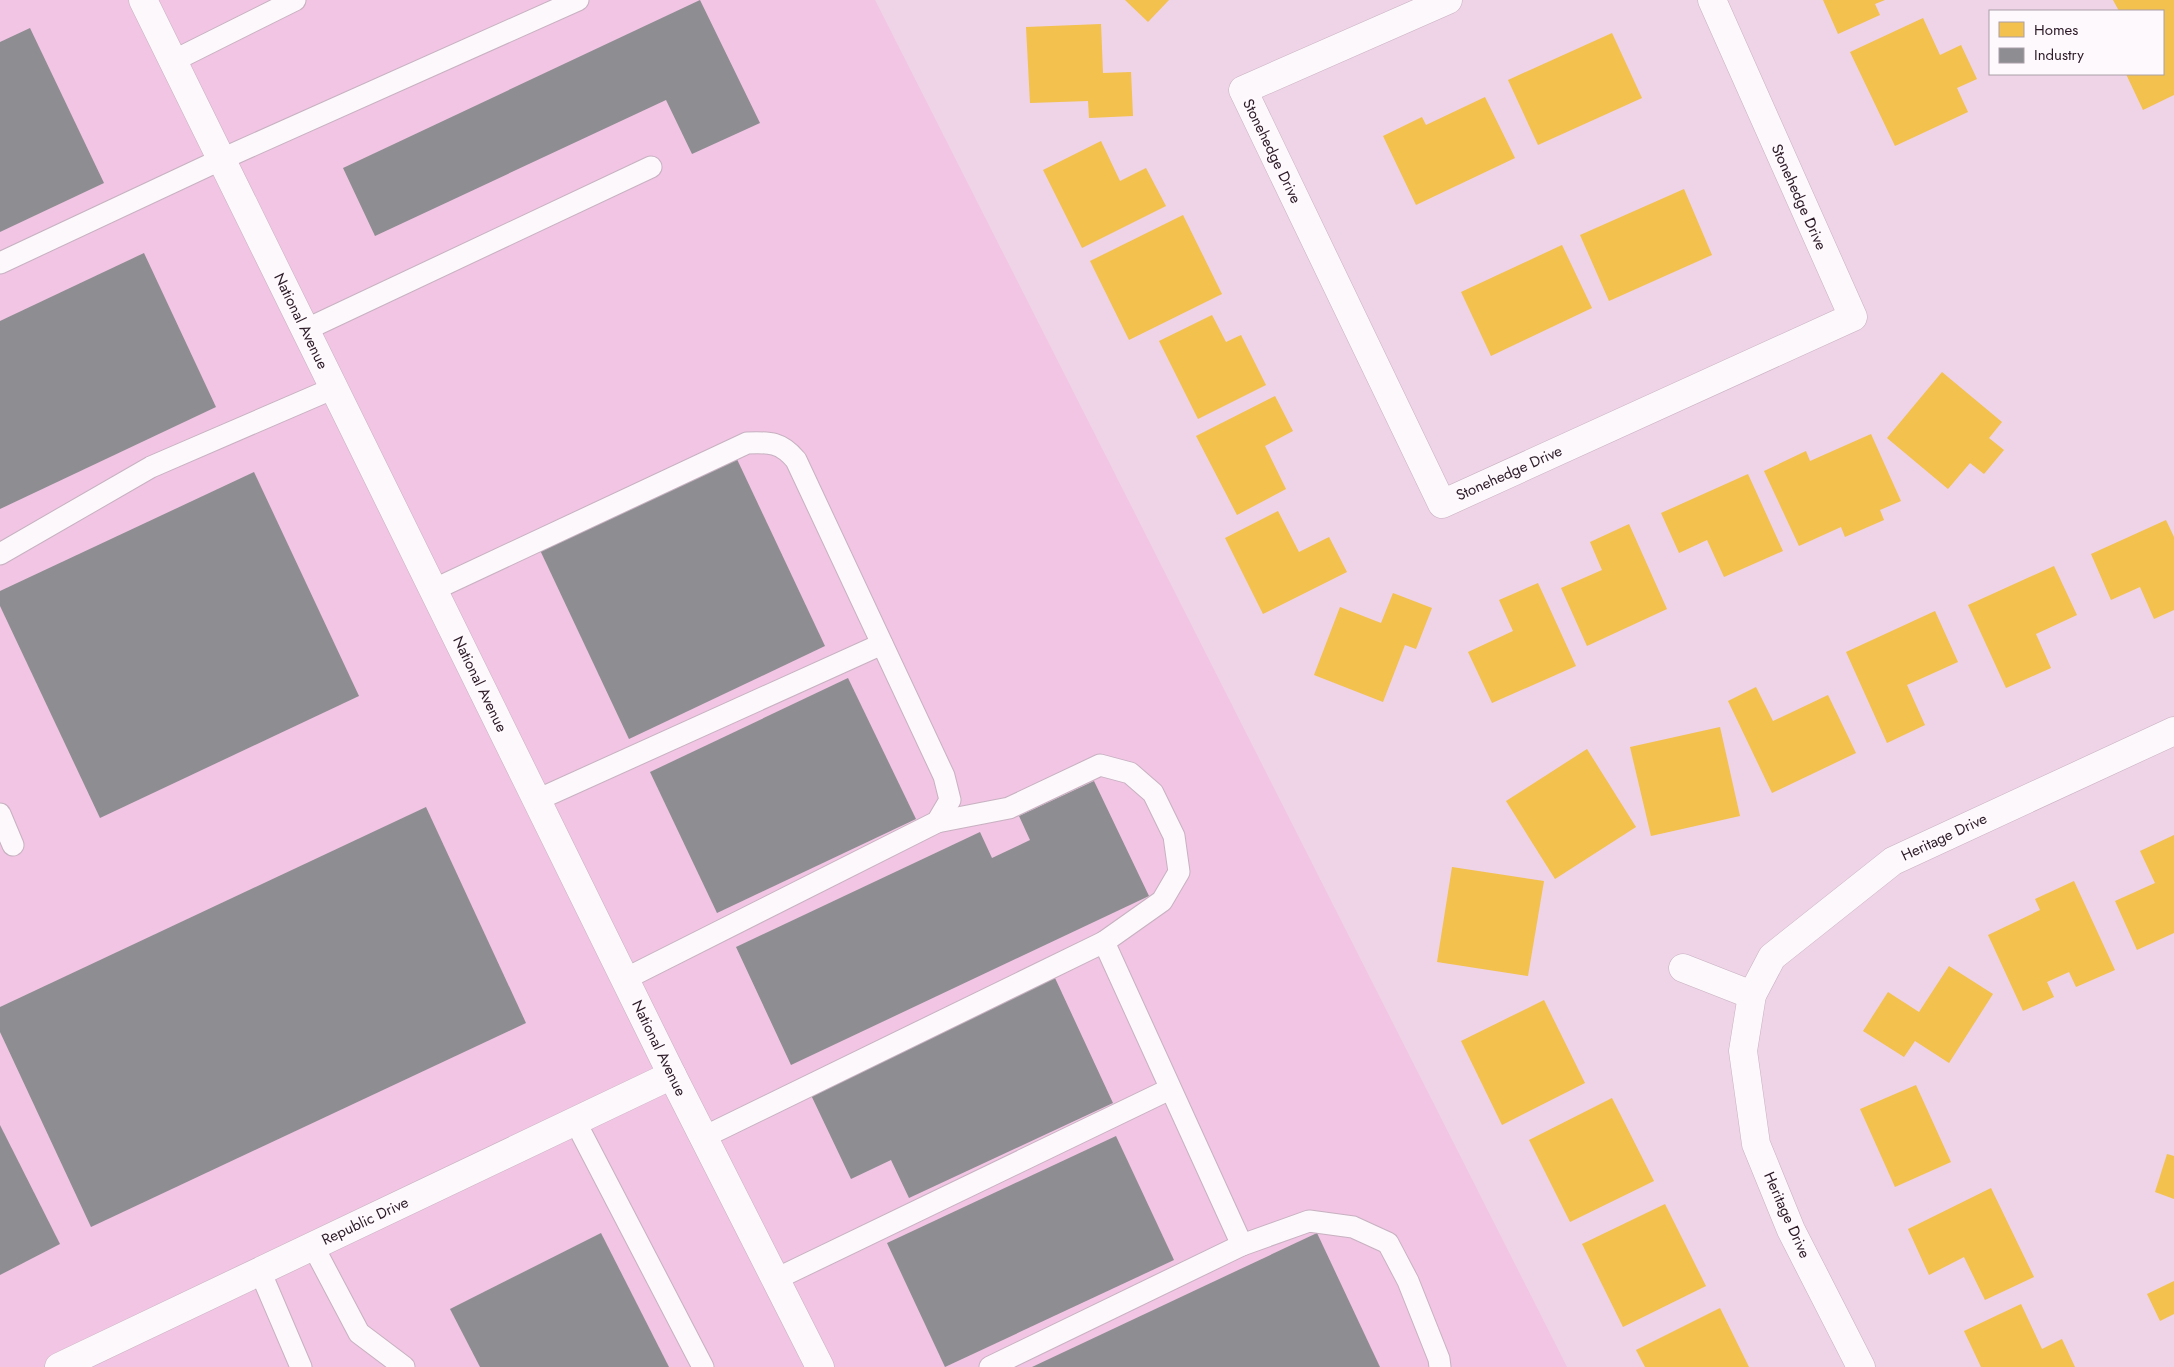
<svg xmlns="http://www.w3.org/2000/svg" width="2174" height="1367" viewBox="0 0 2174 1367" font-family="Jost,sans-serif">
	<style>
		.built { fill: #f1c5e3 }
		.homes { fill: #f2c14e }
		.industry { fill: #8d8d92 }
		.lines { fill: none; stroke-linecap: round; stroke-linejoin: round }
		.service-casing { stroke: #c7b1c1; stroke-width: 23 }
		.minor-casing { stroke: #c7b1c1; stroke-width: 29 }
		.service { stroke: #fdf8fb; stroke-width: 21 }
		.minor { stroke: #fdf8fb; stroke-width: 28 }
		.labels { text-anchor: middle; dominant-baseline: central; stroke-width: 5; stroke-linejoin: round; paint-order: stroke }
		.street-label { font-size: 15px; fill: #2c1a27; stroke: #fef9fc }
	</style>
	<rect width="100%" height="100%" fill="#efd3e6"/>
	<!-- built -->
	<polygon class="built" points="0,0 875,0 1567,1367 0,1367"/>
	<!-- homes -->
	<g class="homes">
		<polygon points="1125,0 1169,0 1148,22"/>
		<polygon points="1823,0 1885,0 1875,4 1880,15 1838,34"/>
		<polygon points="2113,0 2174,0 2174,95 2143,110 2126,74 2163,74 2163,11 2119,11"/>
		<polygon points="1923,18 1940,55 1961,45 1977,79 1957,88 1968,112 1895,146 1850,52"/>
		<polygon points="1101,24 1103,73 1131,72 1133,116 1089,118 1088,101 1030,103 1026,27"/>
		<polygon points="1612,33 1642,98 1538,145 1508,80"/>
		<polygon points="1485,97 1515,158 1416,205 1383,136 1422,117 1426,125"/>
		<polygon points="1101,141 1120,181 1146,168 1166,206 1082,248 1043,170"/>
		<polygon points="1684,189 1712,255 1609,301 1580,235"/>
		<polygon points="1183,215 1222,294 1129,340 1090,261"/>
		<polygon points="1562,245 1592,308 1491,356 1461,292"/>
		<polygon points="1212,315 1226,342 1241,335 1266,385 1198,419 1159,341"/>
		<polygon points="1942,372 2002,422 1989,438 2004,450 1984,474 1970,463 1948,489 1887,438"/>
		<polygon points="1275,396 1293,431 1265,446 1286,489 1237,515 1196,436"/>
		<polygon points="1871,434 1901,501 1880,510 1884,520 1845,537 1841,527 1799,546 1764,471 1806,451 1810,461"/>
		<polygon points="1748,474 1783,551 1724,577 1707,540 1679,553 1661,513"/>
		<polygon points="1278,511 1299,552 1329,537 1347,572 1263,614 1225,538"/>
		<polygon points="2166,520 2174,537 2174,610 2154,619 2140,587 2111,600 2091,554"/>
		<polygon points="1629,524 1667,609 1587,646 1561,588 1602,570 1590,542"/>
		<polygon points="2054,566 2077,615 2036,634 2051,668 2006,688 1968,605"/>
		<polygon points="1538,583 1576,666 1492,703 1468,652 1513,631 1499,600"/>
		<polygon points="1393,593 1432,608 1416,649 1405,645 1383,702 1314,675 1340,607 1381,623"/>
		<polygon points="1935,611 1958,662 1907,685 1925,725 1887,743 1846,652"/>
		<polygon points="1756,687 1773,721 1828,695 1856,753 1772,793 1728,701"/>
		<polygon points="1720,727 1740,816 1651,836 1630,747"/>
		<polygon points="1587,749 1636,827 1555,879 1506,801"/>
		<polygon points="2174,835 2174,933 2137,950 2115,901 2155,883 2140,851"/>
		<polygon points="1452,867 1544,881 1528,976 1437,962"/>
		<polygon points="2074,881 2115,970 2076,987 2069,972 2047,982 2054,997 2023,1011 1988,935 2040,910 2035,899"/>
		<polygon points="1949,966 1993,994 1949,1063 1915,1041 1904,1057 1863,1031 1888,992 1919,1012"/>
		<polygon points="1544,1000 1585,1083 1502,1125 1461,1041"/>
		<polygon points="1916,1085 1951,1162 1895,1187 1860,1109"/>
		<polygon points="1612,1098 1654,1181 1570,1222 1529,1140"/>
		<polygon points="2167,1154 2174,1156 2174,1199 2155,1192"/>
		<polygon points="1991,1188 2034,1277 1985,1300 1964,1257 1929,1275 1908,1229"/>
		<polygon points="1665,1204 1706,1286 1623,1327 1582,1244"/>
		<polygon points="2174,1281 2174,1314 2160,1321 2147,1294"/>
		<polygon points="2021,1304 2042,1349 2062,1339 2075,1367 1981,1367 1964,1331"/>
		<polygon points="1720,1308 1749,1367 1645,1367 1636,1350"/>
	</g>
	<!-- industry -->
	<g class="industry">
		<polygon points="700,0 760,123 692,154 666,100 375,236 343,168"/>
		<polygon points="30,28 104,183 0,232 0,42"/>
		<polygon points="144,253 216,407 0,509 0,321"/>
		<polygon points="735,455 825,646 629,739 539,548"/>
		<polygon points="254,472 359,696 100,818 0,606 0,591"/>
		<polygon points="848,678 916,819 717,913 650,772"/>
		<polygon points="1094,781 1149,896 791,1065 736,947 980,832 992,858 1030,840 1019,816"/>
		<polygon points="426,807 526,1023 91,1227 0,1032 0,1007"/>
		<polygon points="1055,978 1113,1103 909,1198 891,1160 851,1179 810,1093"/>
		<polygon points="0,1125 60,1244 0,1275"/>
		<polygon points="1116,1136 1174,1260 945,1367 887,1243"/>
		<polygon points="601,1233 669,1367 480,1367 450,1309"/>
		<polygon points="1317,1233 1380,1367 1032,1367"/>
	</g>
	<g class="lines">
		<!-- service casing -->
		<g class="service-casing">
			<g id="service">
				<polyline points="173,61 295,0"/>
				<polyline points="0,263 222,159 578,0"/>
				<polyline points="305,330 651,167"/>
				<polyline points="0,554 151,467 334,388"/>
				<path d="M433,590L747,443C770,442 781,442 796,460L944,776L950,800L937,822L625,979"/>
				<polyline points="537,800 882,644"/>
				<polyline points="0,814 13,845"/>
				<polyline points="937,822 1009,808 1100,765 1130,773 1153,793 1174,836 1179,872 1162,901 1104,942 1242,1245 1309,1221 1353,1227 1388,1243 1408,1281 1439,1359 1440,1367"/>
				<polyline points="575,1121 703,1367"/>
				<polyline points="704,1137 1104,942"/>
				<polyline points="313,1246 359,1333 404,1367"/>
				<polyline points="260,1271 301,1367"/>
				<polyline points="776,1279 1170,1089"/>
				<polyline points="990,1367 1242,1245"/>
			</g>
		</g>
		<!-- minor casing -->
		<g class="minor-casing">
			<g id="minor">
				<polyline points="143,0 672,1075 820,1367"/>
				<polyline points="1448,0 1243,90 1442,504 1853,317 1712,0"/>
				<polyline points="1683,968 1752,995"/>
				<polyline points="59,1367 672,1075"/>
				<polyline points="1861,1367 1791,1230 1756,1144 1743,1051 1752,995 1772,957 1893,861 2174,731"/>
			</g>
		</g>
		<!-- service -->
		<use href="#service" class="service"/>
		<!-- minor -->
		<use href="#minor" class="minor"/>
	</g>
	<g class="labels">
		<!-- street labels -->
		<g class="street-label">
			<text transform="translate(1272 151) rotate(64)">Stonehedge Drive</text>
			<text transform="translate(1799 197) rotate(66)">Stonehedge Drive</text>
			<text transform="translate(301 321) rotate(64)">National Avenue</text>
			<text transform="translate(1509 473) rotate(-24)">Stonehedge Drive</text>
			<text transform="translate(480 684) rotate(64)">National Avenue</text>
			<text transform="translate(1944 837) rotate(-25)">Heritage Drive</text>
			<text transform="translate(659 1048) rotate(64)">National Avenue</text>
			<text transform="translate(1787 1215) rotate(66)">Heritage Drive</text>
			<text transform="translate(365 1221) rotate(-25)">Republic Drive</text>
		</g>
	</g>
	<!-- legend -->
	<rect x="1989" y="10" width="175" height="65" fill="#fef9fc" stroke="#aaa0a7"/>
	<rect x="1999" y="22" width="25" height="15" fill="#f2c14e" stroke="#aaa0a7"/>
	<text x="2034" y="35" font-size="15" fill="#2c1a27">Homes</text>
	<rect x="1999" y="48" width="25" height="15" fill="#8d8d92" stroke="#aaa0a7"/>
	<text x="2034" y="60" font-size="15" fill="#2c1a27">Industry</text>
</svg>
